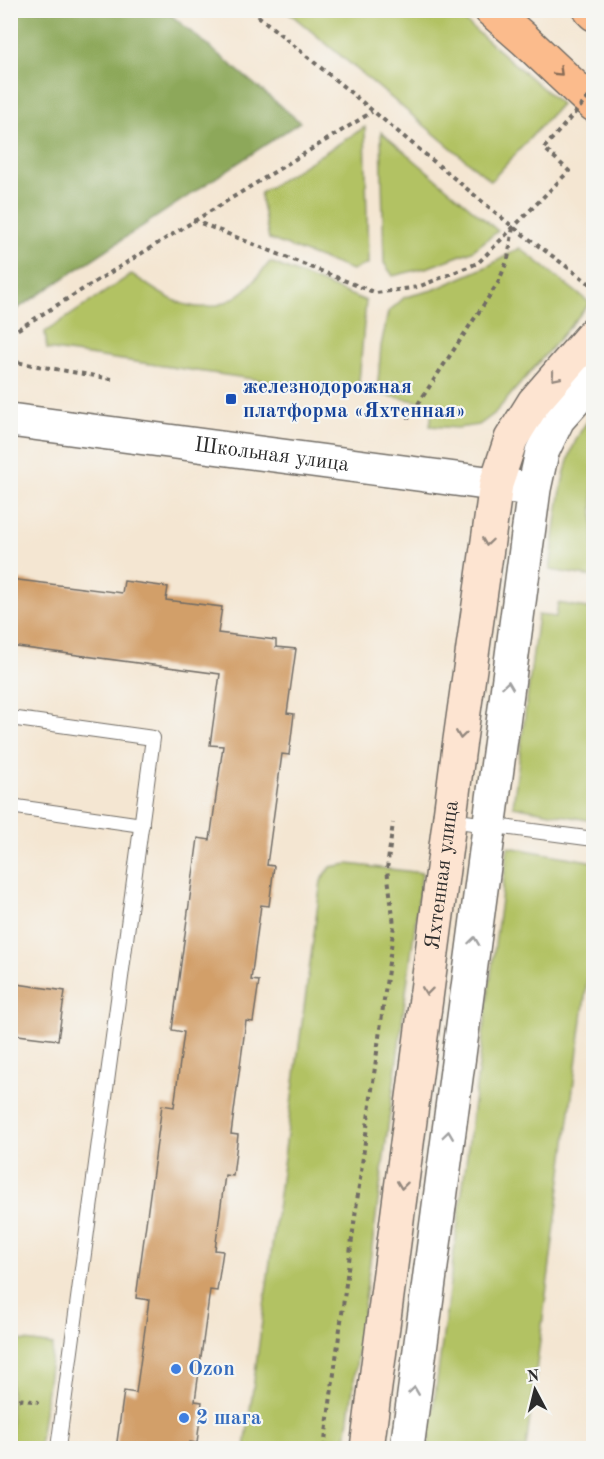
<svg xmlns="http://www.w3.org/2000/svg" width="604" height="1459" viewBox="0 0 604 1459" font-family="'Old Standard TT',serif">
	<style>
		.green { fill: #b2c264; stroke: #6e7648; stroke-width: 1.5 }
		.forest { fill: #8da85a; stroke: #5c6a42; stroke-width: 1.5 }
		.building { fill: #d29f69 }
		.lines { fill: none; stroke-linecap: round; stroke-linejoin: round }
		.service-casing { stroke: #716c65; stroke-width: 16 }
		.tertiary-casing { stroke: #716c65; stroke-width: 36 }
		.secondary-casing { stroke: #716c65; stroke-width: 36 }
		.primary-casing { stroke: #716c65; stroke-width: 36 }
		.path { stroke: #716c65; stroke-width: 4; stroke-dasharray: 4.5 4.5; stroke-linecap: butt }
		.service { stroke: #fff; stroke-width: 14 }
		.tertiary { stroke: #fff; stroke-width: 33 }
		.secondary { stroke: #fde4d1; stroke-width: 33 }
		.primary { stroke: #fbbb8c; stroke-width: 33 }
		.path-bridge { stroke: #716c65; stroke-width: 4; stroke-dasharray: 4.5 4.5; stroke-linecap: butt }
		.oneway { stroke: #896c57 }
		.oneway2 { stroke: #94887e }
		.oneway3 { stroke: #a0a0a0 }
		.transit-dot { fill: #1a4fb4; stroke: #f6f6f2; stroke-width: 2 }
		.shop-dot { fill: #3f7fe0; stroke: #f6f6f2; stroke-width: 2 }
		.labels { text-anchor: middle; dominant-baseline: central; stroke-width: 4.5; stroke-linejoin: round; paint-order: stroke }
		.transit-label { font-size: 21px; font-weight: bold; fill: #164399; stroke: #f6f6f2; text-anchor: start }
		.street-label { font-size: 21px; fill: #2b2b2b; stroke: #f6f6f2 }
		.shop-label { font-size: 21px; font-weight: bold; fill: #366cbe; stroke: #f6f6f2; text-anchor: start }
	</style>
	<rect width="100%" height="100%" fill="#f6f6f2"/>
	<filter id="ink" filterUnits="userSpaceOnUse"><feTurbulence type="fractalNoise" baseFrequency=".0167" numOctaves="2"/><feDisplacementMap in="SourceGraphic" scale="12" xChannelSelector="R" yChannelSelector="G"/><feConvolveMatrix kernelMatrix="1 2 1 2 8 2 1 2 1" color-interpolation-filters="sRGB"/></filter>
	<filter id="wash" filterUnits="userSpaceOnUse"><feTurbulence type="fractalNoise" baseFrequency=".008" numOctaves="4" result="noise"/><feDisplacementMap in="SourceGraphic" scale="24" xChannelSelector="R" yChannelSelector="G"/><feGaussianBlur stdDeviation="1.35" result="paint"/><feColorMatrix in="noise" values="0 0 0 0 0 0 0 0 0 0 0 0 0 0 0 0 0 1.4 0 .05"/><feComposite in="paint" operator="in"/></filter>
	<g filter="url(#wash)">
		<rect width="100%" height="100%" fill="#f4e6d2"/>
		<!-- green -->
		<g class="green">
			<polygon points="287,11 453,11 561,104 491,181"/>
			<polygon points="365,127 368,264 352,270 269,239 260,193"/>
			<polygon points="381,132 498,231 472,251 429,267 393,276 384,263"/>
			<polygon points="520,248 590,303 494,414 479,425 457,428 430,426 433,404 377,394 381,346 388,312 405,297 433,290 488,266"/>
			<path d="M270,262L366,301L359,382L342,392L47,349L45,332L132,274C169,300 202,325 245,290C254,282 262,271 270,262Z"/>
			<path d="M593,415V577L550,570C557,523 559,449 593,415Z"/>
			<polygon points="558,603 593,609 593,821 513,806 538,615 556,617"/>
			<polygon points="508,847 594,862 593,935 526,1448 428,1448"/>
			<polygon points="348,864 422,873 345,1448 245,1448 321,881 330,867"/>
			<polygon points="11,1339 53,1345 39,1448 11,1448"/>
		</g>
		<!-- forest -->
		<polygon class="forest" points="11,10 166,11 300,122 11,313"/>
		<g id="blocks">
			<!-- building -->
			<g class="building">
				<polygon points="10,579 122,593 124,581 168,587 166,600 222,607 218,633 276,640 276,647 296,649 287,713 294,714 289,755 282,754 267,865 274,866 269,906 261,905 251,980 259,981 253,1022 246,1021 231,1134 238,1135 233,1176 225,1175 215,1250 223,1251 217,1291 210,1290 195,1401 202,1402 197,1443 190,1442 189,1449 116,1449 124,1391 136,1393 149,1300 136,1298 162,1105 174,1107 184,1032 172,1030 198,838 210,840 223,746 210,745 220,674 10,646"/>
				<polygon points="10,983 65,991 58,1040 10,1034"/>
			</g>
		</g>
	</g>
	<g filter="url(#ink)">
		<use href="#blocks" fill-opacity="0" stroke="#716c65" stroke-width="1.5"/>
		<g class="lines">
			<!-- service casing -->
			<g class="service-casing">
				<g id="service">
					<polyline points="10,718 153,738 58,1448"/>
					<polyline points="10,806 142,825"/>
					<polyline points="450,820 594,839"/>
				</g>
			</g>
			<!-- tertiary casing -->
			<g class="tertiary-casing">
				<g id="tertiary">
					<path id="s1" d="M10,420L523,488"/>
					<polyline points="407,1448 534,489 542,452 558,419 594,379"/>
				</g>
			</g>
			<!-- secondary casing -->
			<g class="secondary-casing">
				<g id="secondary">
					<path id="s2" d="M367,1448L459,747L496,484L511,439L534,402L594,333"/>
				</g>
			</g>
			<!-- primary casing -->
			<g class="primary-casing">
				<g id="primary">
					<polyline points="491,10 524,39 594,105"/>
					<polyline points="590,10 594,14"/>
				</g>
			</g>
			<!-- path -->
			<g class="path">
				<polyline points="251,10 513,227 593,286"/>
				<polyline points="193,220 376,293 418,287 478,263 569,171 544,148"/>
				<polyline points="10,334 372,112"/>
				<polyline points="10,361 112,379"/>
				<polyline points="408,419 498,283 508,259 513,227"/>
				<polyline points="10,1398 39,1402"/>
				<polyline points="324,1448 394,925 387,869 393,823"/>
			</g>
			<!-- service -->
			<use href="#service" class="service"/>
			<!-- tertiary -->
			<use href="#tertiary" class="tertiary"/>
			<!-- secondary -->
			<use href="#secondary" class="secondary"/>
			<!-- primary -->
			<use href="#primary" class="primary"/>
			<!-- path-bridge -->
			<polyline class="path-bridge" points="544,148 594,91"/>
		</g>
		<!-- one-way arrows -->
		<defs><path id="oneway-chevron" d="M-2-3.5L2.5 0L-2 3.5" fill="none" stroke-width="1.6" stroke-linecap="round" stroke-linejoin="round" transform="scale(1.5)"/></defs>
		<use class="oneway" href="#oneway-chevron" transform="translate(559 72) rotate(44)"/>
		<g class="oneway2">
			<use href="#oneway-chevron" transform="translate(555 377) rotate(131)"/>
			<use href="#oneway-chevron" transform="translate(487 542) rotate(98)"/>
			<use href="#oneway-chevron" transform="translate(461 735) rotate(98)"/>
			<use href="#oneway-chevron" transform="translate(427 991) rotate(97)"/>
			<use href="#oneway-chevron" transform="translate(402 1185) rotate(97)"/>
		</g>
		<g class="oneway3">
			<use href="#oneway-chevron" transform="translate(508 685) rotate(-82)"/>
			<use href="#oneway-chevron" transform="translate(474 941) rotate(-82)"/>
			<use href="#oneway-chevron" transform="translate(448 1135) rotate(-82)"/>
			<use href="#oneway-chevron" transform="translate(414 1391) rotate(-82)"/>
		</g>
	</g>
	<!-- markers -->
	<rect class="transit-dot" x="225" y="393" width="12" height="12" rx="3"/>
	<g class="shop-dot">
		<circle cx="176" cy="1369" r="6"/>
		<circle cx="184" cy="1418" r="6"/>
	</g>
	<g class="labels">
		<!-- transit labels -->
		<g class="transit-label">
			<text x="243" y="387">железнодорожная<tspan x="243" dy="24">платформа «Яхтенная»</tspan></text>
		</g>
		<!-- street labels -->
		<g class="street-label">
			<text stroke="none"><textPath href="#s1" startOffset="264">Школьная улица</textPath></text>
			<text stroke="none"><textPath href="#s2" startOffset="578">Яхтенная улица</textPath></text>
		</g>
		<!-- shop labels -->
		<g class="shop-label">
			<text x="188" y="1369">Ozon</text>
			<text x="196" y="1418">2 шага</text>
		</g>
	</g>
	<!-- margin -->
	<rect width="604" height="1459" fill="none" stroke="#f6f6f2" stroke-width="36"/>
	<!-- north arrow -->
	<g transform="translate(535 1390) rotate(353)" stroke="#f6f6f2" stroke-width="4.5" paint-order="stroke">
	<path d="M0-4.5L10 22L0 15L-10 22Z" fill="#2b2b2b"/>
	<text y="-9" font-size="16" font-weight="bold" text-anchor="middle" fill="#2b2b2b">N</text>
	</g>
</svg>
